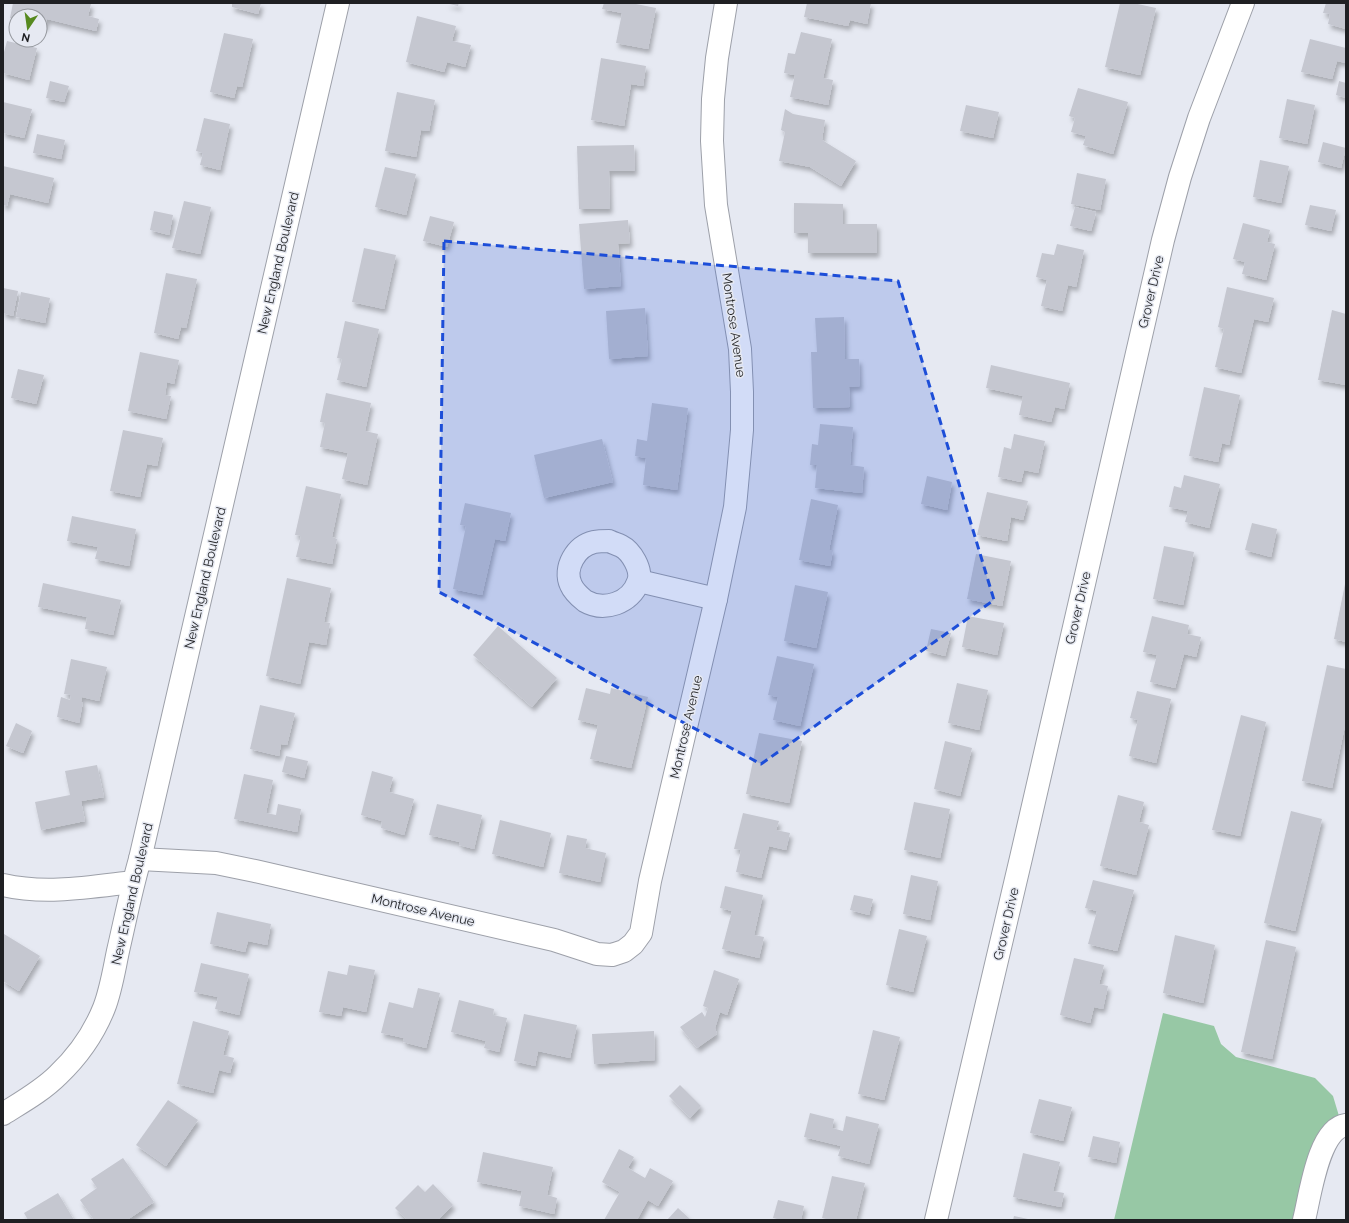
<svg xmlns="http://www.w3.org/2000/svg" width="1349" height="1223" viewBox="0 0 1349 1223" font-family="Raleway,sans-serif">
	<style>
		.green { fill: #97c8a5 }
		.building { fill: #c5c7d0; filter: url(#shadow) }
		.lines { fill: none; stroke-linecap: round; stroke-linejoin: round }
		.minor-casing { stroke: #9da0a9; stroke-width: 24 }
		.minor { stroke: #fff; stroke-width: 22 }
		.marked { fill: #1d4ed8; fill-opacity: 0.2; stroke: #1d4ed8; stroke-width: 3; stroke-dasharray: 8 5; stroke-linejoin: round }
		.labels { text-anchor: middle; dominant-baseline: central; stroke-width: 3; stroke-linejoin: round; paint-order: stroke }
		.street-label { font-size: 13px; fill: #1f2023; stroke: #e6e9f2 }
	</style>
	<defs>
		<filter id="shadow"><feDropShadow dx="2.5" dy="4.5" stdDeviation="2" flood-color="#0004"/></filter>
	</defs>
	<rect width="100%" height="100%" fill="#e6e9f2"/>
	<!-- green -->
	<polygon class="green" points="1163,1013 1214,1026 1221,1044 1236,1057 1315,1078 1333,1096 1342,1126 1304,1220 1114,1220"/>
	<!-- building -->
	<g class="building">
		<polygon points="13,3 85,3 91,4 88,16 99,19 96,31 47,19 45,27 40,26 40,16 16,16 16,20 10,18"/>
		<polygon points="232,3 261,3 258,14 232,7"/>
		<polygon points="445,3 459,3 458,6"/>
		<polygon points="604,3 631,3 656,8 648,49 616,43 622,13 602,9"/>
		<polygon points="807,3 871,3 867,24 850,20 848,26 804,17"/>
		<polygon points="1120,3 1133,3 1156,8 1140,75 1105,67"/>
		<polygon points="1326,3 1346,3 1346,29 1328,24 1330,14 1323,13"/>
		<polygon points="417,16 456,26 452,41 471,45 465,67 447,62 444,72 406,62"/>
		<polygon points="801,32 832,39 823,78 833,80 828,105 790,97 795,75 784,73 788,53 795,54"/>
		<polygon points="224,33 253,39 242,87 237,86 234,98 210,92"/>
		<polygon points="1310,39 1346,48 1346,63 1337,61 1332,79 1301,72"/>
		<polygon points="7,41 37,48 29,80 3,73 3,56"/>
		<polygon points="601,58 646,66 643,86 631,84 624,126 591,120"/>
		<polygon points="50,81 69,86 64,102 46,98"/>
		<polygon points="1339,81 1346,83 1346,98 1336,95"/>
		<polygon points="1078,88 1128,102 1113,154 1083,145 1086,136 1071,132 1075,118 1069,116"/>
		<polygon points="397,92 435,100 429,131 421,130 416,157 385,151"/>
		<polygon points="1287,99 1315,105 1307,144 1279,138"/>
		<polygon points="3,102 32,109 24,138 3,133"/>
		<polygon points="966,105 999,112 993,138 960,131"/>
		<polygon points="785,109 793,114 825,120 822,140 856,161 841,186 810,167 779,161 785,132 781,130"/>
		<polygon points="204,118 230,124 220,170 200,165 203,153 196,151"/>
		<polygon points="37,134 65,140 61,159 33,153"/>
		<polygon points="1323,142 1346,148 1341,168 1318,162"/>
		<polygon points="634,145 635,171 609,171 610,209 579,209 577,146"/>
		<polygon points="1260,160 1289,166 1281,203 1253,197"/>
		<polygon points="3,166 54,178 48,203 10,194 7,206 3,205"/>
		<polygon points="385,167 416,174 406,215 375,207"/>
		<polygon points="1077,173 1106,179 1100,210 1071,204"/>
		<polygon points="184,201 211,207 200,254 172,248"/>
		<polygon points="794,203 843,204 843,224 877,224 877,253 808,253 808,233 794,233"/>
		<polygon points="1310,205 1336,210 1331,231 1305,225"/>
		<polygon points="1075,207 1096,212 1091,231 1070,226"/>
		<polygon points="154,211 173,215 169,235 150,230"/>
		<polygon points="430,216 454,222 447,247 423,241"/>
		<polygon points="628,220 630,243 618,244 621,286 584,289 579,224"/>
		<polygon points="1243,223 1270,230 1267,242 1275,244 1266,280 1242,274 1245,262 1233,259"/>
		<polygon points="1057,244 1084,250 1076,287 1068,285 1062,311 1041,306 1047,280 1036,277 1042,253 1054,255"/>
		<polygon points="364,248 396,255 384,309 352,302"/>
		<polygon points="166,273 197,279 186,328 181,327 178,339 154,333"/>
		<polygon points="1227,287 1274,298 1268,322 1254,319 1241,373 1215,367 1224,329 1218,327"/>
		<polygon points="3,288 18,291 13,316 3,313"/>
		<polygon points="21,292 50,298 45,323 16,317"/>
		<polygon points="645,308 648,356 609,359 606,311"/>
		<polygon points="1332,310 1346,314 1346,385 1318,380"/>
		<polygon points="844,317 845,359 859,359 860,386 849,387 850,407 813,408 811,352 817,352 815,318"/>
		<polygon points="345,321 379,329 366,387 337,380 342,359 337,358"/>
		<polygon points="140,352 179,360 174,384 167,382 165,395 171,396 166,419 128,411"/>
		<polygon points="991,365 1070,383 1064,409 1055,407 1051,422 1019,415 1023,396 986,388"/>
		<polygon points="18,369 44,375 36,404 11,398"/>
		<polygon points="1204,387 1240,395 1229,445 1222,443 1218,462 1189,456"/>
		<polygon points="326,393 371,403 365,431 378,434 367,485 342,479 348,453 320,447 325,423 320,422"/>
		<polygon points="652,403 688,408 677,490 643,485 646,458 635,456 637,439 647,441"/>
		<polygon points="820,424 853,427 850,465 864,467 862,493 815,488 817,465 810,465 812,444 818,445"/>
		<polygon points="123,430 163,438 157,466 147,464 140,497 110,491"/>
		<polygon points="1014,434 1045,441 1038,473 1024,470 1021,482 998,477 1004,447 1011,449"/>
		<polygon points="602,439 613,482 544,498 534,455"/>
		<polygon points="1184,475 1220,484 1209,528 1185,522 1188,511 1169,507 1174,486 1181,488"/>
		<polygon points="927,476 952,482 947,510 921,504"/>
		<polygon points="306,486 341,494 332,537 337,539 332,564 296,557 301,536 295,535"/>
		<polygon points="987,492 1028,501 1023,520 1011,517 1007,541 977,535"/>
		<polygon points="811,499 838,505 829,550 833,550 830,566 799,560"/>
		<polygon points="465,503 511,513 505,541 495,539 482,595 453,589 466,526 460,525"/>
		<polygon points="72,516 136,529 129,566 95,559 98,547 67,541"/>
		<polygon points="1252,523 1277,529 1271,557 1245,550"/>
		<polygon points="1164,546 1194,552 1183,605 1153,599"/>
		<polygon points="976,554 1011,561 1002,606 967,599"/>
		<polygon points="287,578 331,588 324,622 330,623 326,645 309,642 300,684 266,676"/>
		<polygon points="43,583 121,600 113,635 85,629 87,617 38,607"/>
		<polygon points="1345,584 1346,584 1346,642 1334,639"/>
		<polygon points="795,585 828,592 816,648 784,641"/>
		<polygon points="968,616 1004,623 997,655 962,647"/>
		<polygon points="1152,616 1189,625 1187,634 1201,637 1196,657 1184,654 1175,688 1150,682 1157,655 1143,652"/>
		<polygon points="498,626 557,678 532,707 473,655"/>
		<polygon points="931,629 951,633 945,656 926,651"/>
		<polygon points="777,656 814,664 800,726 773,720 778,697 768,695"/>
		<polygon points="71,659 107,667 99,701 82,697 81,702 83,702 79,723 57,717 61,697 70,700 71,695 64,694"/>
		<polygon points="1327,665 1346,669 1346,721 1332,788 1302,781"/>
		<polygon points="957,683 988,690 979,730 948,723"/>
		<polygon points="586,688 610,694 611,688 648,697 631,768 590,759 598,725 578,720"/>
		<polygon points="1137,691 1171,699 1156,763 1129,756 1138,720 1130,718"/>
		<polygon points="260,705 295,713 287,745 281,744 279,756 250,749"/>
		<polygon points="1241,715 1266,722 1240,836 1212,830"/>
		<polygon points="16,723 32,731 23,753 6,746"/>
		<polygon points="759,733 802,741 789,803 746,794"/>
		<polygon points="945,741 972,748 960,796 934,789"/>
		<polygon points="286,756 308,761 304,778 282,772"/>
		<polygon points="97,765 104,797 81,801 85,821 41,830 35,802 70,795 65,771"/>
		<polygon points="372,771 393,777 389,792 414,799 404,835 381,828 382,821 361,815"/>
		<polygon points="244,774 273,780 266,813 276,815 278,804 301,809 297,832 234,819"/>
		<polygon points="1118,795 1144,802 1139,822 1149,825 1136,875 1100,866"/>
		<polygon points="914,802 950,809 940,858 904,850"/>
		<polygon points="437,804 482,815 474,849 459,845 460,842 429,835"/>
		<polygon points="1291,811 1322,819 1295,931 1264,923"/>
		<polygon points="743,813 779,821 776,830 790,833 786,850 769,846 761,878 736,872 741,850 734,849"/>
		<polygon points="500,820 551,833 543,867 492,854"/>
		<polygon points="567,835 587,839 585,848 606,853 600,882 559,873"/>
		<polygon points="911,875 938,881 930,920 903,914"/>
		<polygon points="1093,880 1134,890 1117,951 1088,944 1097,911 1085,908"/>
		<polygon points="725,886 763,895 754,935 764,937 759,958 722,949 732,911 720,908"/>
		<polygon points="854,895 873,899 869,915 850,910"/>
		<polygon points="217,912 271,924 267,945 248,941 245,952 210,944"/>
		<polygon points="899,929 927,936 913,992 886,985"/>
		<polygon points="4,934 40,956 19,991 3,981"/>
		<polygon points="1175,935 1215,945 1203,1003 1163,993"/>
		<polygon points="1266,940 1296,947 1272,1059 1241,1052"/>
		<polygon points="1074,958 1104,965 1099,984 1108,986 1103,1009 1094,1007 1090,1023 1060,1015"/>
		<polygon points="201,963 249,974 239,1015 215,1009 218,997 194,992"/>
		<polygon points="349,965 375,970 366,1012 343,1007 341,1016 319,1012 328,971 347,975"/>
		<polygon points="714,970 739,979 727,1015 720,1012 715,1028 717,1034 697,1048 680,1027 702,1012 705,1017 708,1008 703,1006"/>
		<polygon points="418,988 440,993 426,1048 403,1042 404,1038 381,1033 389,1002 413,1008"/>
		<polygon points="459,1000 494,1009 493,1015 507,1018 499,1052 484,1048 486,1041 451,1032"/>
		<polygon points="524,1014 577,1025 570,1058 538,1051 535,1066 514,1061"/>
		<polygon points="193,1021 229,1031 223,1055 234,1058 230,1073 219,1070 213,1093 177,1084"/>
		<polygon points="873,1030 900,1037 884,1100 858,1094"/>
		<polygon points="654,1031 655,1060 594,1064 592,1034"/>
		<polygon points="680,1085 701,1106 690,1118 669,1096"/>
		<polygon points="1039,1099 1072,1107 1063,1141 1030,1133"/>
		<polygon points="168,1100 198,1120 166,1166 136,1145"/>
		<polygon points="810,1113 834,1119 832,1128 843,1131 846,1116 879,1124 869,1164 838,1156 841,1146 804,1137"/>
		<polygon points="1093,1136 1120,1142 1116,1163 1088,1157"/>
		<polygon points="619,1149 634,1157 628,1168 645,1178 650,1168 673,1181 658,1206 648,1200 637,1220 604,1220 620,1192 602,1182"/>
		<polygon points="483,1152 553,1167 547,1195 557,1198 554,1214 519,1206 522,1191 477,1182"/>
		<polygon points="1023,1153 1060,1162 1053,1191 1064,1193 1061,1207 1013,1197"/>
		<polygon points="123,1158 154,1202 127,1220 94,1220 80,1200 97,1188 91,1179"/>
		<polygon points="832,1176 865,1183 856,1220 832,1220 822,1218"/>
		<polygon points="433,1184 453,1205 438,1220 407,1220 395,1208 418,1185 425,1192"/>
		<polygon points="58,1193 74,1220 28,1220 24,1213"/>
		<polygon points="778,1200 804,1206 801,1220 783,1220 773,1218"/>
		<polygon points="678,1208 691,1220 667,1220"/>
		<polygon points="1014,1216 1028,1219 1028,1220 1013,1220"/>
	</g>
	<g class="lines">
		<!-- minor casing -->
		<g class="minor-casing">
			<g id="minor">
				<path d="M609,541C613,543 617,544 621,546C631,551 643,570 638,582C631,603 604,612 585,601C580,597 574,592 571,585C563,568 576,546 594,542C599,541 604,541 609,541Z"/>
				<polyline points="639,581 716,599"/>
				<polyline points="140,859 216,863 255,871 554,940 597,954 612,955 624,951 633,944 641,933 650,881 716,599 735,507 742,430 742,392 740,349 716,205 712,141 713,99 717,58 726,3"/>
				<path d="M3,885C46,895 90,887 133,882"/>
				<path d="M3,1114C22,1102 42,1091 58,1075C78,1056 94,1033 104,1008C111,990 114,970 118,951C125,921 131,890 140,859L338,3"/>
				<polyline points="936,1220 1021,858 1163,240 1180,177 1199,118 1243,3"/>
				<path d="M1304,1220C1310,1197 1318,1129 1346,1125"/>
			</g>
		</g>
		<!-- minor -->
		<use href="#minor" class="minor"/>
	</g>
	<!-- marked area -->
	<path class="marked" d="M444,241L898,281L994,600L761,764L439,592Z"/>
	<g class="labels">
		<!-- street labels -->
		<g class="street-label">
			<text transform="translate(278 263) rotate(-77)">New England Boulevard</text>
			<text transform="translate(1151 292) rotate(-77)">Grover Drive</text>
			<text transform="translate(734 325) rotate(82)">Montrose Avenue</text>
			<text transform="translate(205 578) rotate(-77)">New England Boulevard</text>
			<text transform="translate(1078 608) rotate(-77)">Grover Drive</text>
			<text transform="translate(686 727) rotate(-77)">Montrose Avenue</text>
			<text transform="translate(132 894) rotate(-77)">New England Boulevard</text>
			<text transform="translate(423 910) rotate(13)">Montrose Avenue</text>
			<text transform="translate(1006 924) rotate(-77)">Grover Drive</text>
		</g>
	</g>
	<!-- border -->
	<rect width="1349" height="1223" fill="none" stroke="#1f2023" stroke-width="8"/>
	<!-- north arrow -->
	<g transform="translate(28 28) rotate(193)"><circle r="19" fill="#e6e9f2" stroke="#96999f"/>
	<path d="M0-3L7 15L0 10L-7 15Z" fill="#56891f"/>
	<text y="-6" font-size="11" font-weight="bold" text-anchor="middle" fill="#1f2023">N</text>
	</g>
</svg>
